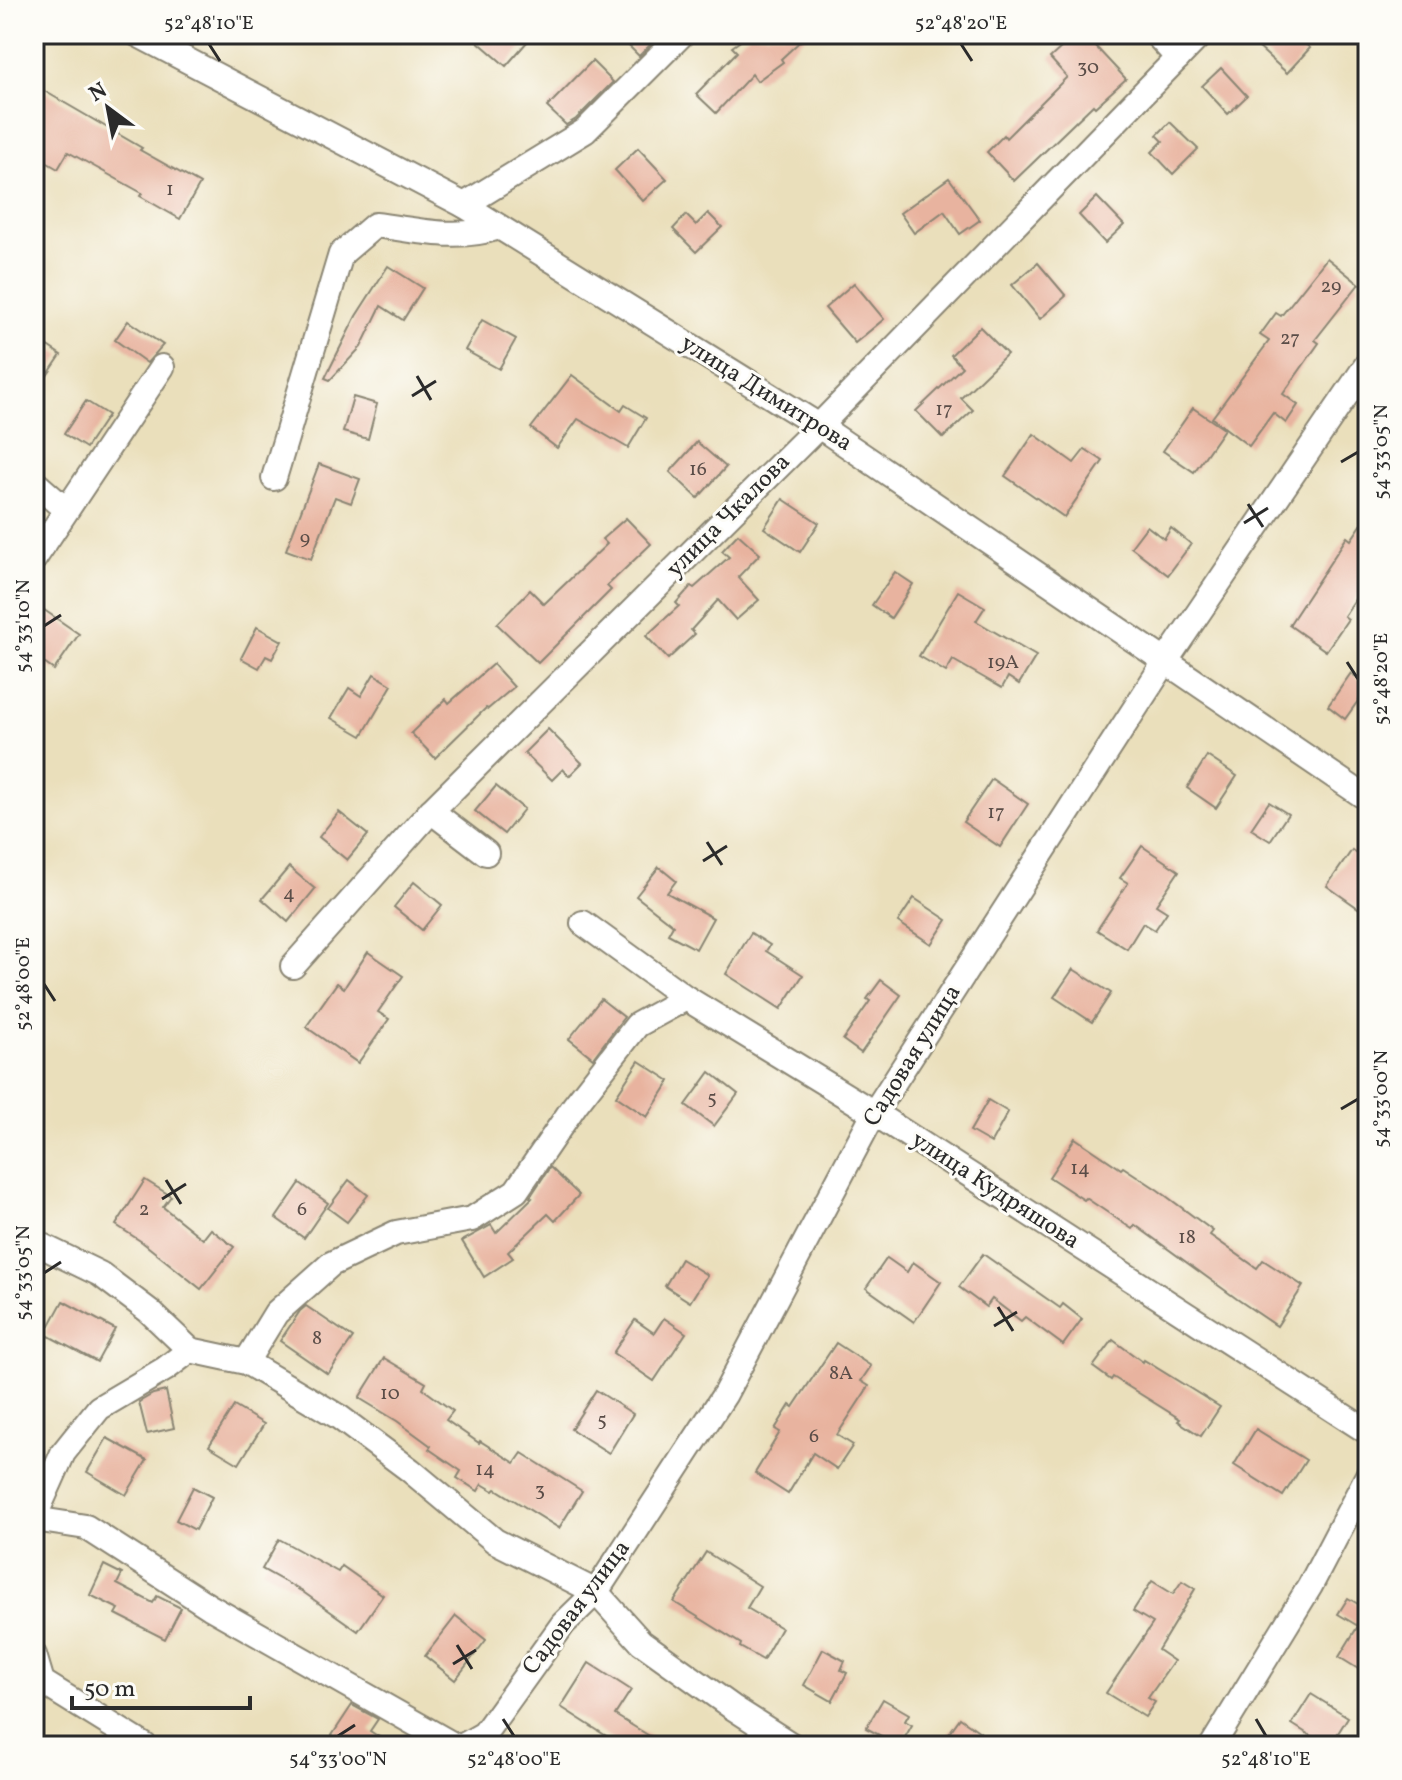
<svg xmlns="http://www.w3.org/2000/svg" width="1402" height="1780" viewBox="0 0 1402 1780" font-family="Vollkorn,serif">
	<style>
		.building { fill: #e8b39f }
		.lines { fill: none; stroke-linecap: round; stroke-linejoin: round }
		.minor-casing { stroke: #8a8573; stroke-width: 28 }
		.minor { stroke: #fff; stroke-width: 24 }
		.ticks { fill: none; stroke: #2b2b2b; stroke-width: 3 }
		.labels { text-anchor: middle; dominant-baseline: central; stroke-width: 6; stroke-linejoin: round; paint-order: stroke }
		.number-label { font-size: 20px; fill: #5a4d48 }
		.street-label { font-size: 24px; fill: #2b2b2b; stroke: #fdfcf7 }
		.neatline { fill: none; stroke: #2b2b2b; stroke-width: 3 }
		.ticks-label { font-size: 20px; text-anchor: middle; fill: #2b2b2b }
	</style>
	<rect width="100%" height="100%" fill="#fdfcf7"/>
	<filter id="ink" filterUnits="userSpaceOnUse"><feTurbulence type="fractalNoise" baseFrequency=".0125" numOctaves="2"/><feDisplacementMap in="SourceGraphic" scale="16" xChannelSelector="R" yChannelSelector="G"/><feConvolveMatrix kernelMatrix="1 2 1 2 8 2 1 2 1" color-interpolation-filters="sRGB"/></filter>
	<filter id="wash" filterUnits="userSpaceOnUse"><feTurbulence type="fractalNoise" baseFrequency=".006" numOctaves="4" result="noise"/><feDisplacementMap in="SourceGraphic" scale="32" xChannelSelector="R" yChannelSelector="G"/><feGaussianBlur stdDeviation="1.8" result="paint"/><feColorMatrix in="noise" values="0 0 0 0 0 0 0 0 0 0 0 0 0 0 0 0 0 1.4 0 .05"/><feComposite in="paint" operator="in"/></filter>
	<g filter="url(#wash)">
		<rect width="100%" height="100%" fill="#eadfbb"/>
		<g id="blocks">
			<!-- building -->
			<g class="building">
				<polygon points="469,34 534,34 506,66"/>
				<polygon points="617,34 661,34 639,56"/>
				<polygon points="750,34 808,34 781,59 783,62 757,81 752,74 716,113 696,94 737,52 732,47"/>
				<polygon points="1076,34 1084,34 1126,79 1095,107 1093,105 1014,181 987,152 1004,135 1006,138 1067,77 1050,58"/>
				<polygon points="1268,34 1294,34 1310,48 1287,73 1257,46"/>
				<polygon points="592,61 613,82 576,119 566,125 547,107"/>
				<polygon points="1221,68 1247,96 1228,114 1202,86"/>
				<polygon points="34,85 142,148 140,150 200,184 180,219 140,196 142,193 68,152 58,169 34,155"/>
				<polygon points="1170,122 1198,149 1173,174 1152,152 1163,141 1157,135"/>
				<polygon points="638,148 667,179 643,201 615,170"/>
				<polygon points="949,178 980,220 960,234 944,211 914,233 900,213"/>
				<polygon points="1097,197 1124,225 1105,243 1079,215"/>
				<polygon points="708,213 722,227 696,252 673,229 686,215 696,225"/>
				<polygon points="1327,258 1359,284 1315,340 1319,343 1283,394 1298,405 1286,423 1273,413 1249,446 1212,418 1269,341 1260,335 1276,313 1281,316"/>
				<polygon points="1038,263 1066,296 1040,319 1012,285"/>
				<polygon points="388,266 423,288 403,320 381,306 361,347 330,380 325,378 356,316"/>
				<polygon points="854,283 884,319 855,343 825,308"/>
				<polygon points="482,320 516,339 499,369 465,350"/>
				<polygon points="128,321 163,345 147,363 115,340"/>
				<polygon points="980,327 1007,354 961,398 973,410 943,438 916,411 962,367 951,355"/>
				<polygon points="34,337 61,355 34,395"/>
				<polygon points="572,375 621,411 625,405 646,418 628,448 578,419 557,448 531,428"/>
				<polygon points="353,397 377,404 368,439 343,432"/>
				<polygon points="86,401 108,415 86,448 64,434"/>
				<polygon points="1193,408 1224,429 1194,472 1163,451"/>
				<polygon points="1034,434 1074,463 1085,449 1103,461 1064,517 1005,476"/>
				<polygon points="697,442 726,467 698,498 670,472"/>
				<polygon points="319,464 360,479 351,503 335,497 311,559 286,550"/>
				<polygon points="783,499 819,523 800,552 764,528"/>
				<polygon points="1368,515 1368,580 1344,616 1348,619 1326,651 1289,625 1347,537 1351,540"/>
				<polygon points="626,518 651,544 607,586 611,590 538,663 497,624 530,590 544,604 607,544 602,539"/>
				<polygon points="1147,526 1164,539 1171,528 1191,544 1168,575 1131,547"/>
				<polygon points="738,534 760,554 738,577 759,600 736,620 718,600 691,630 695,634 668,659 646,636 679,606 676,603 691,586 694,588 729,557 722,551"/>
				<polygon points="895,572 913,584 891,618 872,605"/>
				<polygon points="958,591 985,607 976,621 1036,656 1019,684 1008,677 1002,688 953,660 946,672 919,656"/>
				<polygon points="34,603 79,634 54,670 34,656"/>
				<polygon points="257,627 282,641 272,659 266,656 259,668 241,658"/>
				<polygon points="493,664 514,687 488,709 486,708 435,758 411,733 446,699 449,703"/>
				<polygon points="1351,673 1368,687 1345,719 1328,706"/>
				<polygon points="374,674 392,685 362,736 331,718 349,688 361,696"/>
				<polygon points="548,729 582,763 569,776 563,769 552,780 524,753"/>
				<polygon points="1207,756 1237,776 1216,808 1187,788"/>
				<polygon points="992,779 1028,804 1000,847 963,822"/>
				<polygon points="496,786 524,809 504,834 475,811"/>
				<polygon points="1269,802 1288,814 1270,841 1251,829"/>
				<polygon points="339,812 368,835 347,860 319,837"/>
				<polygon points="1142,846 1179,871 1156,905 1167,912 1155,930 1143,923 1127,949 1097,930 1128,883 1120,878"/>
				<polygon points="1352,850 1368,862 1368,915 1327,886"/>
				<polygon points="289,867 315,889 288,922 262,899"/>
				<polygon points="659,867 676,881 667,893 713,918 696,949 668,934 673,925 636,896"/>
				<polygon points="414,882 442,905 422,930 394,907"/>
				<polygon points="914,898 947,920 931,944 898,922"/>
				<polygon points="751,933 770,945 766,951 803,975 781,1009 726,974"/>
				<polygon points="368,952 403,976 378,1012 389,1019 358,1063 306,1027 337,983 344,988"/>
				<polygon points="1073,969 1111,993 1092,1022 1054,997"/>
				<polygon points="881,980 901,995 861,1053 843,1040 870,1001 867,999"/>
				<polygon points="601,999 624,1017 593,1058 569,1039"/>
				<polygon points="639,1061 670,1081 647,1117 616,1096"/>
				<polygon points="710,1072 738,1094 714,1126 686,1105"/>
				<polygon points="988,1100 1008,1112 991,1143 970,1131"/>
				<polygon points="1075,1138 1121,1169 1123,1167 1158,1190 1213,1231 1210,1235 1257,1268 1263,1260 1303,1286 1277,1326 1237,1299 1135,1225 1132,1229 1086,1198 1084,1200 1049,1177"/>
				<polygon points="550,1167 579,1195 555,1221 548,1214 508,1252 513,1258 484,1277 462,1241 491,1225 496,1233 532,1198 530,1197"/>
				<polygon points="145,1180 171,1196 163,1207 203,1239 211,1229 234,1247 201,1289 142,1242 116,1225"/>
				<polygon points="349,1180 368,1195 347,1222 328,1208"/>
				<polygon points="300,1183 328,1203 304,1238 276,1218"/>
				<polygon points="983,1254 1060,1308 1063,1304 1082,1319 1063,1345 1025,1317 1021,1321 992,1299 986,1307 959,1287"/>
				<polygon points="887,1258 907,1272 913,1262 941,1282 914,1322 866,1288"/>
				<polygon points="681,1259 707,1275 690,1302 665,1286"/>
				<polygon points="63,1301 115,1329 97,1362 45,1334"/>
				<polygon points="306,1306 353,1338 328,1374 280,1341 300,1311"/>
				<polygon points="664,1318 686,1333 654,1381 613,1353 635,1320 654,1333"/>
				<polygon points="1113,1340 1143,1362 1144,1360 1220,1407 1201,1436 1178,1421 1180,1419 1113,1377 1111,1380 1093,1367"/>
				<polygon points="836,1343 871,1366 861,1381 869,1386 837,1435 853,1445 837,1469 813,1453 788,1494 755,1473 780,1432 775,1429 790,1405 793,1407"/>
				<polygon points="384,1358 426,1383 423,1389 453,1411 446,1420 479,1443 480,1441 515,1463 522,1453 582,1491 559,1528 496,1489 494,1491 482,1484 478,1491 457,1478 461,1471 429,1449 431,1446 397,1421 359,1398"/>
				<polygon points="596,1390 633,1414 609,1453 571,1429"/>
				<polygon points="166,1391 174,1428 147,1434 139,1402 153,1394"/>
				<polygon points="234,1406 264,1424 239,1464 209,1446"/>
				<polygon points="1256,1429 1306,1460 1283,1496 1234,1465"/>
				<polygon points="107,1438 147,1460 126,1495 87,1472"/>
				<polygon points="193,1487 212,1497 195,1530 176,1520"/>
				<polygon points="279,1539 338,1572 342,1566 383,1595 358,1631 303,1592 262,1569"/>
				<polygon points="706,1552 760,1586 747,1608 781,1628 763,1660 740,1647 741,1644 674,1602"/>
				<polygon points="104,1565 122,1574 117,1584 153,1603 157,1596 181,1608 165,1639 116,1614 119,1609 90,1595"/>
				<polygon points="1152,1581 1173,1594 1182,1581 1195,1589 1158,1650 1174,1661 1148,1698 1155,1702 1145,1717 1106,1693 1153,1623 1133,1611"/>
				<polygon points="1348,1598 1368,1610 1368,1675 1339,1657 1358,1626 1338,1614"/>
				<polygon points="456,1616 486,1640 455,1680 425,1656"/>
				<polygon points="823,1649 845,1661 841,1670 847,1673 832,1701 804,1685"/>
				<polygon points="589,1663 631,1690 615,1715 666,1746 622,1746 561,1707"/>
				<polygon points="1311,1694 1348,1717 1330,1746 1327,1746 1292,1724"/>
				<polygon points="883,1699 909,1714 905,1721 912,1725 900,1746 866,1728"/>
				<polygon points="352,1705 378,1719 370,1731 393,1746 325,1746"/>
				<polygon points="960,1718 980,1732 970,1746 940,1746"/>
			</g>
		</g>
	</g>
	<g filter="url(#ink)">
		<use href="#blocks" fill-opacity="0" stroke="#8a8573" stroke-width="2"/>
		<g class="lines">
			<!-- minor casing -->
			<g class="minor-casing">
				<g id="minor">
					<polyline points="137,34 464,205 819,426 1368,799"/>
					<polyline points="1156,34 1178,58"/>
					<polyline points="464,205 585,131 682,34"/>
					<path d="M274,478L341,254L375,225C418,230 457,241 499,227"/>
					<polyline points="34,482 66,510"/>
					<polyline points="34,559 162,367"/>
					<polyline points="431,811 486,853"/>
					<polyline points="583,923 686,998 874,1113 1368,1432"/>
					<polyline points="293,966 431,811 819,426 1201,34"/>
					<polyline points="34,1242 100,1274 149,1311 190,1350 246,1362 339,1417 410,1470 495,1541 596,1592 641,1642 732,1707 793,1746"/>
					<polyline points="246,1362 276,1313 331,1264 396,1233 472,1219 516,1191 575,1105 637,1025 686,998"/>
					<polyline points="34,1518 63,1453 99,1408 165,1369 190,1350"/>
					<polyline points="34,1519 86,1527 210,1607 455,1746"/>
					<polyline points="34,1655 42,1682 145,1746"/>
					<polyline points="463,1746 484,1734 563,1624 596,1592 725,1394 874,1113 1165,662 1368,363"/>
					<polyline points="1212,1746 1310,1586 1368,1475"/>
				</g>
			</g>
			<!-- minor -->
			<use href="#minor" class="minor"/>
		</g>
	</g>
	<!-- ticks -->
	<path class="ticks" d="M209,44L220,61M961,44L972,61M417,376L431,400M412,396L436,381M1341,462L1358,452M1248,504L1263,527M1244,523L1268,508M44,626L61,615M1347,662L1358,679M707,842L722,865M703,861L727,846M44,984L55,1001M1341,1109L1358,1099M166,1180L181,1204M162,1199L186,1184M44,1273L61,1262M998,1307L1013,1331M994,1326L1017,1312M457,1645L472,1669M453,1664L476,1650M503,1719L514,1736M1256,1719L1266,1736M338,1736L355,1725"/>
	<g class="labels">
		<!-- number labels -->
		<g class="number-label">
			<text x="1088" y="68">30</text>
			<text x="170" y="190">1</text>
			<text x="1331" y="287">29</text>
			<text x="1290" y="339">27</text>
			<text x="944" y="410">17</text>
			<text x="698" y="470">16</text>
			<text x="305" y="539">9</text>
			<text x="1003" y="663">19А</text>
			<text x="996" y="813">17</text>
			<text x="289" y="894">4</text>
			<text x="712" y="1099">5</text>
			<text x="1080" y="1169">14</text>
			<text x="144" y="1210">2</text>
			<text x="302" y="1210">6</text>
			<text x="1187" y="1238">18</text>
			<text x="317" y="1339">8</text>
			<text x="841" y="1374">8А</text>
			<text x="390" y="1394">10</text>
			<text x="602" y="1421">5</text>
			<text x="814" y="1437">6</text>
			<text x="485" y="1470">14</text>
			<text x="540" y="1491">3</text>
		</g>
		<!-- street labels -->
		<g class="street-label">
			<text transform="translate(766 394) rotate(32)">улица Димитрова</text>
			<text transform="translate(729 516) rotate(-45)">улица Чкалова</text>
			<text transform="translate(913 1056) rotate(-58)">Садовая улица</text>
			<text transform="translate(995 1191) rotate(33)">улица Кудряшова</text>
			<text transform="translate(577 1608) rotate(-53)">Садовая улица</text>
		</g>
	</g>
	<!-- margin -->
	<rect width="1402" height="1780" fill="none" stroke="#fdfcf7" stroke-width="88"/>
	<!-- north arrow -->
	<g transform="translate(108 108) rotate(328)" stroke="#fdfcf7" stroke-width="6" paint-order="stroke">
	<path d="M0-6L14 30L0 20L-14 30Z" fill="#2b2b2b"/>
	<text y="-12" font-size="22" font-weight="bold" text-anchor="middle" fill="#2b2b2b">N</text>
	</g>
	<!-- scale -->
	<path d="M72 1696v12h178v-12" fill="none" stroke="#2b2b2b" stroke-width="4"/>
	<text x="84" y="1696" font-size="24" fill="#2b2b2b" stroke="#fdfcf7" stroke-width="6" paint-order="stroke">50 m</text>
	<rect x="44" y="44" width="1314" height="1692" class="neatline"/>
	<g class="ticks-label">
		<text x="209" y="29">52°48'10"E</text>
		<text x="961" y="29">52°48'20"E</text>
		<text transform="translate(1380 452) rotate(-90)" y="7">54°33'05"N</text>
		<text transform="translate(22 626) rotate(-90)" y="7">54°33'10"N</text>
		<text transform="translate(1380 679) rotate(-90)" y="7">52°48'20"E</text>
		<text transform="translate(22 984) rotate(-90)" y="7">52°48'00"E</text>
		<text transform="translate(1380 1099) rotate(-90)" y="7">54°33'00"N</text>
		<text transform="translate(22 1273) rotate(-90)" y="7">54°33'05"N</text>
		<text x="338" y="1765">54°33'00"N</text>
		<text x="514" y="1765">52°48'00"E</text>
		<text x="1266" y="1765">52°48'10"E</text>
	</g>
</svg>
